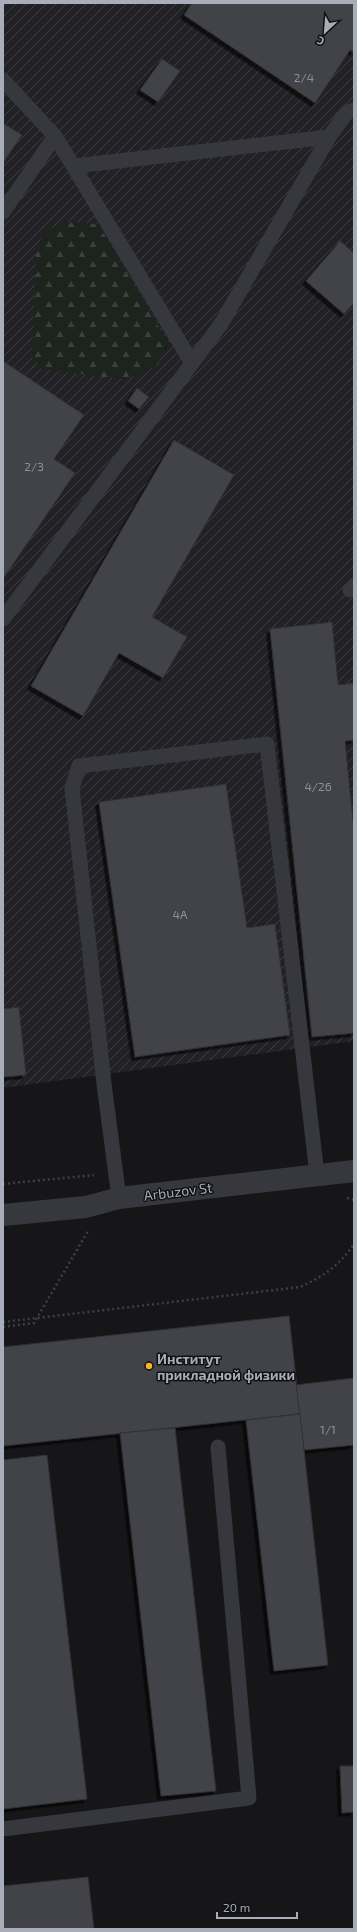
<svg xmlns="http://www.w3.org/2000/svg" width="357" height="1932" viewBox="0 0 357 1932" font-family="'Exo 2',sans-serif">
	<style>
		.industrial { fill: url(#industrial-furrows); fill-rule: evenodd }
		.forest { fill: url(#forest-firs) }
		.building { fill: #424349; stroke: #303035; filter: url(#shadow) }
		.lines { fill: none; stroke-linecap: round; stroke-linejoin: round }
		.path { stroke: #3d3f45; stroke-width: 2.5; stroke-dasharray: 2 3; stroke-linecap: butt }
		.service { stroke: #37383e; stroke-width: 15 }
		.tertiary { stroke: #37383e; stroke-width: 22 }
		.poi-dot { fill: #f9b12e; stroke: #111114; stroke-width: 1.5 }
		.labels { text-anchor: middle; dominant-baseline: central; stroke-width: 3; stroke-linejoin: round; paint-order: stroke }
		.number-label { font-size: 12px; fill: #8e929d }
		.street-label { font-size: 14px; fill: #a8adb9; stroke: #111114 }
		.poi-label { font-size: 14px; font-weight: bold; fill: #a8adb9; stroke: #111114; text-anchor: start }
	</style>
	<defs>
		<pattern id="industrial-furrows" width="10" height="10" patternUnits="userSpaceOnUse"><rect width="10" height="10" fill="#222226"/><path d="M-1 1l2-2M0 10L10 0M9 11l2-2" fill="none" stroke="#3f3f43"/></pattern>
		<pattern id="forest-firs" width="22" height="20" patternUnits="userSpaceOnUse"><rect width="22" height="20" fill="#1c241d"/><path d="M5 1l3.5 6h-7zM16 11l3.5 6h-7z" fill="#3a413c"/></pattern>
		<filter id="shadow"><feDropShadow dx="-3.5" dy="3.5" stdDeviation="0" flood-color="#0009"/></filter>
	</defs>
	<rect width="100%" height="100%" fill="#161619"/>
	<!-- industrial -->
	<path class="industrial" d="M3,3H354V1041L3,1088ZM66,222L98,224L168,343L166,351L36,252L44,232Z"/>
	<!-- forest -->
	<polygon class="forest" points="66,222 98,224 168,343 157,366 126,380 42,369 32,357 36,252 44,232"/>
	<!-- building -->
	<g class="building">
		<polygon points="192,3 354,3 354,52 350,50 315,103 184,15"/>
		<polygon points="162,59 180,71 158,102 140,90"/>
		<polygon points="3,123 22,135 3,163"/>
		<polygon points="340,241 354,253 354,303 344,314 306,281"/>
		<polygon points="3,361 84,415 54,459 75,473 3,579"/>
		<polygon points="137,388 149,397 139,409 128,401"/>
		<polygon points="174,440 234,475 152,617 187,637 163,678 119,653 83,716 31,686"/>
		<polygon points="332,622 338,685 354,683 354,740 345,741 354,831 354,1033 312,1037 270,629"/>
		<polygon points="226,784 247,928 275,924 290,1035 135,1057 99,802"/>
		<polygon points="19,1007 26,1075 3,1077 3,1009"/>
		<polygon points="289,1316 300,1414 3,1446 3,1347"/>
		<polygon points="354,1378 354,1445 304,1450 296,1385"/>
		<polygon points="300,1414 328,1665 274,1671 246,1420"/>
		<polygon points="175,1428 216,1791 161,1796 120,1433"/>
		<polygon points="47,1455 87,1799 3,1809 3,1460"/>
		<polygon points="340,1766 354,1766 354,1812 342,1813"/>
		<polygon points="88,1877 94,1929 3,1929 3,1886"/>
	</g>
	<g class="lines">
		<!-- path -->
		<g class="path">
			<polyline points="3,1184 94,1175"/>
			<polyline points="347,1198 354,1200"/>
			<path d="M3,1322L300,1287C324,1276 339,1266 354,1244"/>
			<polyline points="3,1327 34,1323 88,1231"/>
		</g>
		<!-- service -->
		<g class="service">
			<polyline points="3,80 55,136 192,363"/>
			<polyline points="74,166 329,137"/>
			<polyline points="3,212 55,136"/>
			<polyline points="350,590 354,586"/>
			<polyline points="3,619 221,324 329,137 347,112 354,110"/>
			<polyline points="119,1198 104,1084 72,788 79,766 267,744 317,1175"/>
			<polyline points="3,1829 249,1798 218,1447"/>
		</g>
		<!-- tertiary -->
		<polyline class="tertiary" points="3,1215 86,1207 119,1198 354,1171"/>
	</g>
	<!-- markers -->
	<circle class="poi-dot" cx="149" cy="1366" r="4"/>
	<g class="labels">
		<!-- number labels -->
		<g class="number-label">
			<text x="304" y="77">2/4</text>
			<text x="34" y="466">2/3</text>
			<text x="318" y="786">4/26</text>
			<text x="180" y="914">4А</text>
			<text x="328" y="1429">1/1</text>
		</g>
		<!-- street labels -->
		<g class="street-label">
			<text transform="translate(178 1191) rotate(-7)">Arbuzov St</text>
		</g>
		<!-- poi labels -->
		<g class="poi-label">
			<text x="157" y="1358">Институт<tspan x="157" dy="16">прикладной физики</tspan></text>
		</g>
	</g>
	<!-- border -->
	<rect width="357" height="1932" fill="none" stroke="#a8adb9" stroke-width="8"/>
	<!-- north arrow -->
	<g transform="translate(325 32) rotate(206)" stroke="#111114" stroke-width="3" paint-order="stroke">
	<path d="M0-3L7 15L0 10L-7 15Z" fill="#a8adb9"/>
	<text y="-6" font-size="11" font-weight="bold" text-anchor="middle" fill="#a8adb9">С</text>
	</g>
	<!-- scale -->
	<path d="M217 1912v6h80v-6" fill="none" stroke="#a8adb9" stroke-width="2"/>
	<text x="223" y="1912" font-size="12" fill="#a8adb9" stroke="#111114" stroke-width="3" paint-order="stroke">20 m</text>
</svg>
